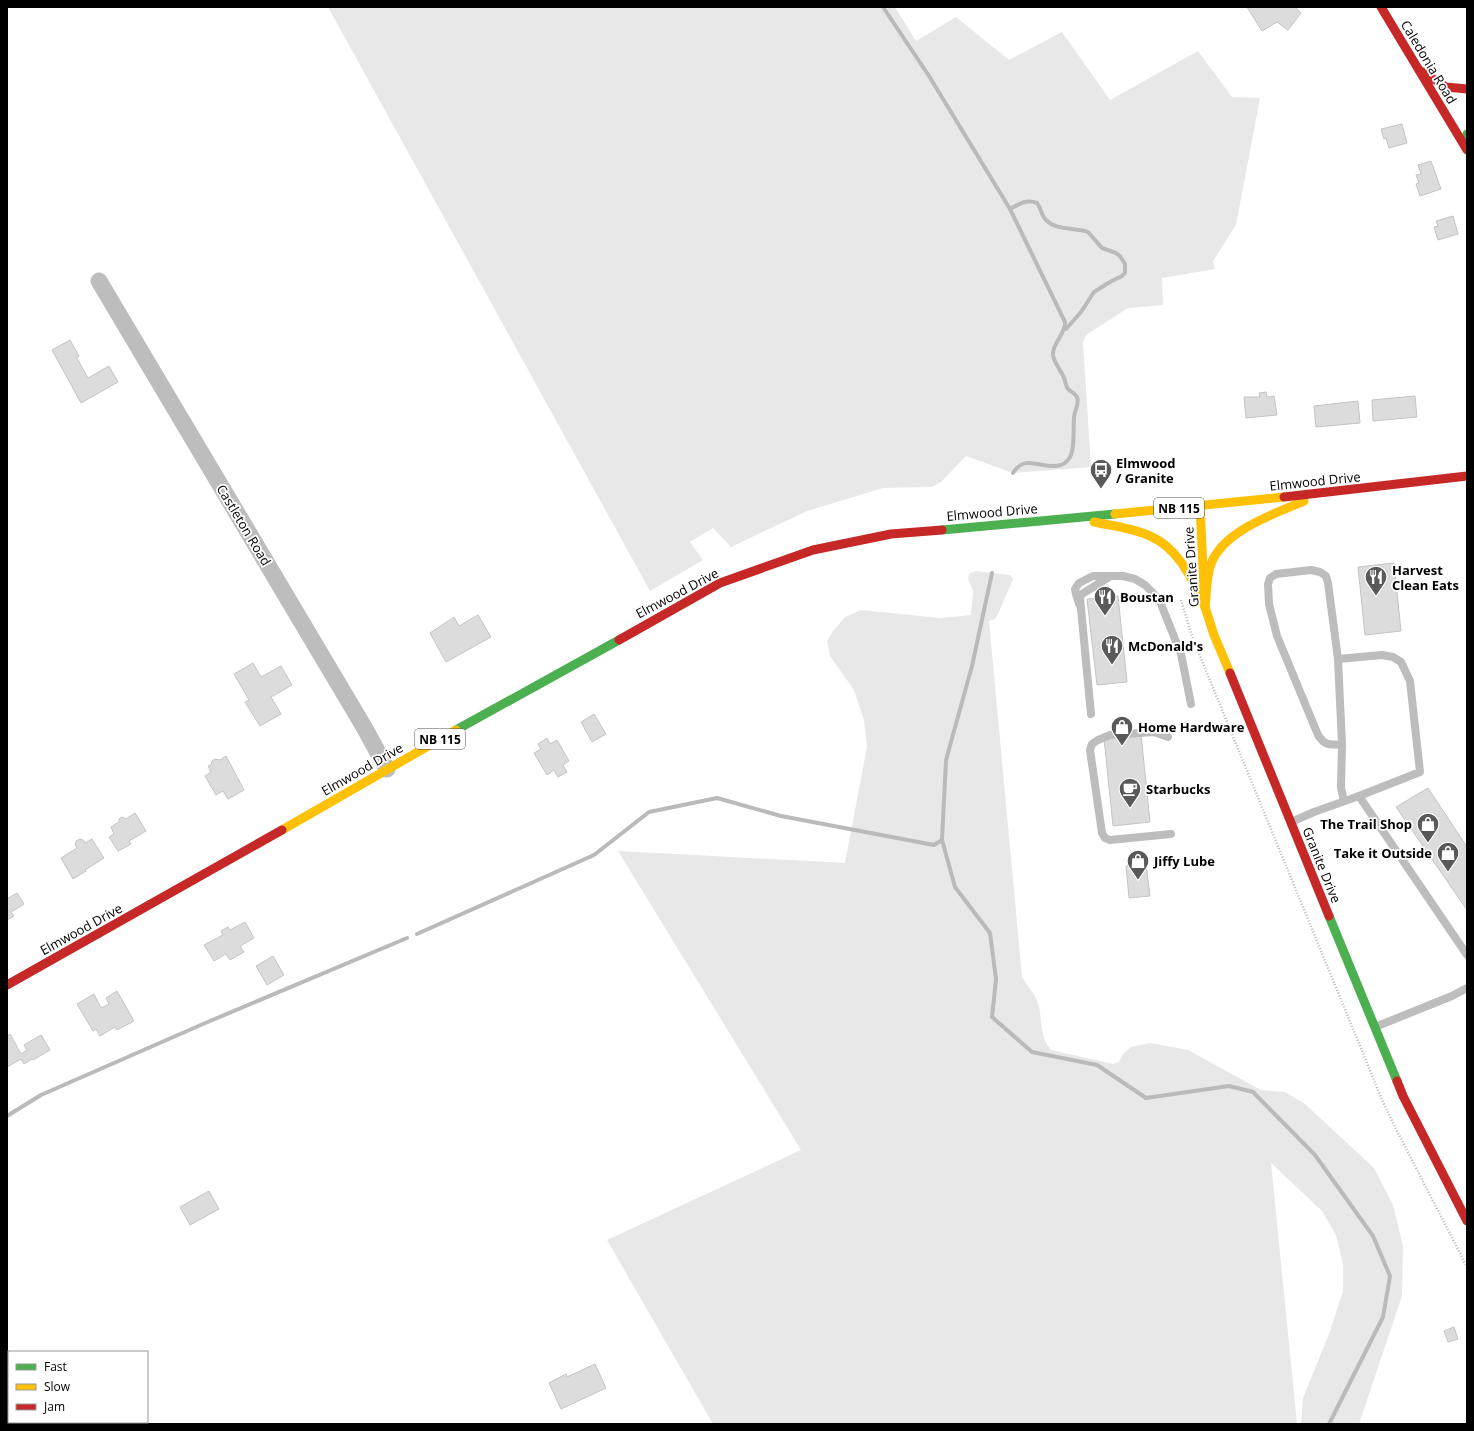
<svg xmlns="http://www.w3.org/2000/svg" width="1474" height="1431" viewBox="0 0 1474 1431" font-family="'Open Sans',sans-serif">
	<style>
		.green { fill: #e8e8e8 }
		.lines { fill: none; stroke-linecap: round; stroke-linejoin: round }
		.stream { stroke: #bababa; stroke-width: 4 }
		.building { fill: #dcdcdc; stroke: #c4c4c4 }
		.path { stroke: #b8b8b8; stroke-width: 2.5; stroke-dasharray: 1 2; stroke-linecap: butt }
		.lane { stroke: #bdbdbd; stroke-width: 8 }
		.street { stroke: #bdbdbd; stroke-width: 17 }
		.fast { stroke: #4caf50; stroke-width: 9 }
		.slow { stroke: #ffc107; stroke-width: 9 }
		.jam { stroke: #c62828; stroke-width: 9 }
		.labels { text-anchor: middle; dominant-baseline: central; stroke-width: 3.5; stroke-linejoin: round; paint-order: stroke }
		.shield { fill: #fff; stroke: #4c4c4c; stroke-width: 1 }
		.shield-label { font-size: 12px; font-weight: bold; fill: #000 }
		.street-label { font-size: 13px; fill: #000; stroke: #fff }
		.poi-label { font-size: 13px; font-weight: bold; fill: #000; stroke: #fff; text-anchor: start }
	</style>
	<rect width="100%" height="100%" fill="#fff"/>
	<!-- green -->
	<g class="green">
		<polygon points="328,7 895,7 916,41 956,17 1009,60 1062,32 1110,100 1198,51 1232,97 1260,98 1236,225 1213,261 1215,269 1162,278 1163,305 1128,308 1086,335 1083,342 1091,467 1013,473 966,456 941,482 931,487 883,488 807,511 731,547 713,528 690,542 703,560 650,591"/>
		<path d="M976,571L1010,575L1013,579L998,614L995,619L989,621L1022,977C1027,986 1035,993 1038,1003C1043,1020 1039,1036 1051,1050L1113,1064L1119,1062L1123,1054L1131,1047L1150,1043L1188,1050L1261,1090L1285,1092L1305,1104L1374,1168L1393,1205L1403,1246L1402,1296L1359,1424H1301L1303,1398L1329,1334L1343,1291V1264L1336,1235L1322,1211L1271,1163L1297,1424H713L607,1240L801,1150L618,851L845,863L867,747L864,720L854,690L830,656L827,641L833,631L845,617L861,610L940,618L971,615L973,591L968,578L970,573Z"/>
	</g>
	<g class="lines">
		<!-- stream -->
		<g class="stream">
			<path d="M883,7L929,76L1010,209L1065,322C1066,334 1052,343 1053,355C1054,363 1061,370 1064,378C1066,382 1065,385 1068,389C1071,392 1075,393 1077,397C1080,404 1074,411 1074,418C1073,430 1075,444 1071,455C1069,460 1066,463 1061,465C1043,471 1026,452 1013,473"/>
			<path d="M1010,209C1019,204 1026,199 1037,203C1041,208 1041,215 1046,220C1057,231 1075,227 1088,232L1102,248L1116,253L1120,256L1125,264V273L1122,276L1110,282L1094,292L1081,312L1066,329"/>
			<polyline points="992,573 972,666 946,760 942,840 955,887 990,933 996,979 992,1017 1032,1052 1097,1065 1146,1098 1229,1086 1253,1092 1315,1155 1373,1236 1390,1276 1383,1317 1329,1424"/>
			<polyline points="417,934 594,855 649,812 717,798 781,816 934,845 942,840"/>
			<polyline points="7,1116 41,1095 203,1024 407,938"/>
		</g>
	</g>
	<!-- building -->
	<g class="building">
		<polygon points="1247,7 1295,7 1301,13 1288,30 1277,22 1262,31"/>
		<polygon points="1402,124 1407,143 1389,148 1386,138 1384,139 1381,129"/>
		<polygon points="1431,161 1441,189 1420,196 1416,184 1419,183 1416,175 1421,174 1418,165"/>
		<polygon points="1453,216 1458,234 1438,240 1434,227 1438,226 1436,221"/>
		<polygon points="70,340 79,356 77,358 88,378 109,366 118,382 81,403 52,350"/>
		<polygon points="1266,392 1267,397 1274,396 1277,415 1246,418 1244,397 1260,397 1259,393"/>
		<polygon points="1415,396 1417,417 1373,421 1372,400"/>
		<polygon points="1358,401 1360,423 1316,427 1314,406"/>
		<polygon points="1394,563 1401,631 1365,635 1358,567"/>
		<polygon points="1118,596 1127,682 1097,685 1087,599"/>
		<polygon points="478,615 491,637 446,662 430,633 454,617 459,626"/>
		<polygon points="253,663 261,677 281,666 292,685 271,697 281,714 260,726 245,702 249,700 234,674"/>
		<polygon points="594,714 606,734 592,742 581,722"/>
		<polygon points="1141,734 1150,822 1113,826 1104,738"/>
		<polygon points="547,738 550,744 557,740 569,761 563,765 567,772 558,777 554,770 547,775 534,753 541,749 538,744"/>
		<polygon points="226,756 244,790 228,799 223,791 216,795 205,776 211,772 208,766 211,765 212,761 215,759 220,760"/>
		<polygon points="1428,788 1467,847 1467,910 1396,807"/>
		<polygon points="135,813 146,831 129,841 131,844 118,851 109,837 114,834 111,827 119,822 119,819 122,817 126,819"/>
		<polygon points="80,839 83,840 85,843 92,839 104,858 85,870 86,871 73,879 61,858 77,848 75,845 76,841"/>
		<polygon points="1146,864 1150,896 1129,898 1126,866"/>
		<polygon points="17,893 24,904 11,912 14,916 7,920 7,899"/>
		<polygon points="245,922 254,938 240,946 244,952 230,960 226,954 214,961 204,945 223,935 221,931 228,927 230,930"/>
		<polygon points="273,956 284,975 267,985 256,966"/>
		<polygon points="117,991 134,1021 117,1030 115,1027 100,1036 96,1029 93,1031 77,1004 94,994 101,1008 109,1004 106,998"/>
		<polygon points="10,1034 21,1054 27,1050 24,1045 41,1035 50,1050 33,1060 32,1059 24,1064 21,1059 7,1067 7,1036"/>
		<polygon points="209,1191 219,1209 190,1225 180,1207"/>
		<polygon points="1454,1327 1458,1339 1448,1342 1444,1331"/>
		<polygon points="595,1364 606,1388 561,1409 549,1383 566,1374 567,1377"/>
	</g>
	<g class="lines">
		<!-- path -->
		<polyline class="path" points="1181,600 1193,639 1383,1102 1397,1131 1467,1267"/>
		<!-- lane -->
		<g class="lane">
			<polyline points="1079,604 1076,594 1075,589 1079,583 1093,576 1123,576 1135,579 1145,585 1153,593 1161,604 1181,654 1191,704"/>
			<path d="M1338,659L1342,744C1330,745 1325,746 1318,735L1277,636L1269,604L1268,584L1270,578L1276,574L1311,570L1320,572L1326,576L1328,583L1338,659L1382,655L1393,657L1401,662L1410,681L1420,772L1359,796"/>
			<polyline points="1091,714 1080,598 1082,594 1109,577"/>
			<polyline points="1168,737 1154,732 1110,735 1098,740 1092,744 1090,750 1102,833 1105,838 1110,840 1171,834"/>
			<polyline points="1342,744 1341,788 1344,801"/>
			<polyline points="1291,822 1314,812 1359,796 1467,955"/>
			<polyline points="1375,1027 1452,996 1467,988"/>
		</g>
		<!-- street -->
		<polyline class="street" points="99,281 364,727 387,769"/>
		<!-- fast -->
		<g class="fast">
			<polyline points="1463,143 1467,134"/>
			<polyline points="942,530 1115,514"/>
			<polyline points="456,730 619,640"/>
			<polyline points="1329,916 1397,1081"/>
		</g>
		<!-- slow -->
		<g class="slow">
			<polyline points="1200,506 1205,607 1214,635 1230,673"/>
			<polyline points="1115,514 1284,497"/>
			<path d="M1094,522C1113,526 1133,528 1150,536C1180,549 1192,580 1205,607"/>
			<path d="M1205,607C1207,593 1206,577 1211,564C1223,531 1274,514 1304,501"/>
			<polyline points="282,830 456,730"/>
		</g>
		<!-- jam -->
		<g class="jam">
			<polyline points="1381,7 1467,150"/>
			<polyline points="1419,70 1446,87 1467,89"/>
			<polyline points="1284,497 1467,476"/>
			<polyline points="619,640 720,583 813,550 891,534 942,530"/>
			<polyline points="1230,673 1329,916"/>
			<polyline points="7,985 282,830"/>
			<polyline points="1397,1081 1403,1096 1467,1221"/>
		</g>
	</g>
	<!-- icons -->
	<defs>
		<g id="bus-pin" transform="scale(1.15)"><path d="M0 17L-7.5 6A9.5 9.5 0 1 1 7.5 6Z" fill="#595959" stroke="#fff"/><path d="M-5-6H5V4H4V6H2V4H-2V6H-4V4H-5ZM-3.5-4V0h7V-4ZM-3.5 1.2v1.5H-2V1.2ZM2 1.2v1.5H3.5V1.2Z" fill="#fff"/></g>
		<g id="restaurant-pin" transform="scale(1.15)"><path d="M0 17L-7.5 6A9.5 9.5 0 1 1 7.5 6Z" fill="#595959" stroke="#fff"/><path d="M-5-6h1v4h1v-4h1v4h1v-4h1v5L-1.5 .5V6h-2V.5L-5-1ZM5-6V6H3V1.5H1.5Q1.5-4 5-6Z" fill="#fff"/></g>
		<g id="shop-pin" transform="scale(1.15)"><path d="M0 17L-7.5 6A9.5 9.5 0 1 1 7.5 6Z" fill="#595959" stroke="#fff"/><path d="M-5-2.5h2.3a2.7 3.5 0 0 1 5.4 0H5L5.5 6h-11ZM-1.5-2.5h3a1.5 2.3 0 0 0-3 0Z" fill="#fff"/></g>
		<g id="cafe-pin" transform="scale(1.15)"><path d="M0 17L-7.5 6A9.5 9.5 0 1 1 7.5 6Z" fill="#595959" stroke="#fff"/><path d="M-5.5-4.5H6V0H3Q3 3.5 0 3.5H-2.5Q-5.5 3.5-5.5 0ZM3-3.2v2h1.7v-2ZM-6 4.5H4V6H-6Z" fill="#fff"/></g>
	</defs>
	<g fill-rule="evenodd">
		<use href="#bus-pin" x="1101" y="470"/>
		<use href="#restaurant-pin" x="1376" y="577"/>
		<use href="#restaurant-pin" x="1105" y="597"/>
		<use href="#restaurant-pin" x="1112" y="646"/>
		<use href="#shop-pin" x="1122" y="727"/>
		<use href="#cafe-pin" x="1130" y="789"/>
		<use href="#shop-pin" x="1428" y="824"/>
		<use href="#shop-pin" x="1448" y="853"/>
		<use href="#shop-pin" x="1138" y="861"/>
	</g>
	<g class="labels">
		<!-- shield labels -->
		<g class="shield">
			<rect x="1154" y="498" width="50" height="20" rx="3"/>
			<rect x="415" y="729" width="50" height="20" rx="3"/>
		</g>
		<g class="shield-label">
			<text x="1179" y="508">NB 115</text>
			<text x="440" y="739">NB 115</text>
		</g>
		<!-- street labels -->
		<g class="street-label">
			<text transform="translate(1429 62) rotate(59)">Caledonia Road</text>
			<text transform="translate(1315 481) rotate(-6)">Elmwood Drive</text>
			<text transform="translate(992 512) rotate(-5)">Elmwood Drive</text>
			<text transform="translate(244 525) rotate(59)">Castleton Road</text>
			<text transform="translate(1191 567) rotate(-94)">Granite Drive</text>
			<text transform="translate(677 593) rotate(-28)">Elmwood Drive</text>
			<text transform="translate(362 769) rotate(-30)">Elmwood Drive</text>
			<text transform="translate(1322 865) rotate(68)">Granite Drive</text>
			<text transform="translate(81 929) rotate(-29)">Elmwood Drive</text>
		</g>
		<!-- poi labels -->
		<g class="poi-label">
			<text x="1116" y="463">Elmwood<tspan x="1116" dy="15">/ Granite</tspan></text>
			<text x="1392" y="570">Harvest<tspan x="1392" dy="15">Clean Eats</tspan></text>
			<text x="1120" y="597">Boustan</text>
			<text x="1128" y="646">McDonald's</text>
			<text x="1138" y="727">Home Hardware</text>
			<text x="1146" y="789">Starbucks</text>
			<text x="1412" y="824" text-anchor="end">The Trail Shop</text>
			<text x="1432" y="853" text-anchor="end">Take it Outside</text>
			<text x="1154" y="861">Jiffy Lube</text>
		</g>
	</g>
	<!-- border -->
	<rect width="1474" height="1431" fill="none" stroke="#000000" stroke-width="16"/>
	<!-- legend -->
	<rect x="8" y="1351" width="140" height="72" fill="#ffffff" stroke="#999999"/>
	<rect x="16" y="1364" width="20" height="6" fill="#4caf50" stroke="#999999"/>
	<text x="44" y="1371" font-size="12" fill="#000000">Fast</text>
	<rect x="16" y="1384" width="20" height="6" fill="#ffc107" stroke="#999999"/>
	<text x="44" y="1391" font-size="12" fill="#000000">Slow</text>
	<rect x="16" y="1404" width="20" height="6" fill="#c62828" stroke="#999999"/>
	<text x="44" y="1411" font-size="12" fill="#000000">Jam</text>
</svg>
